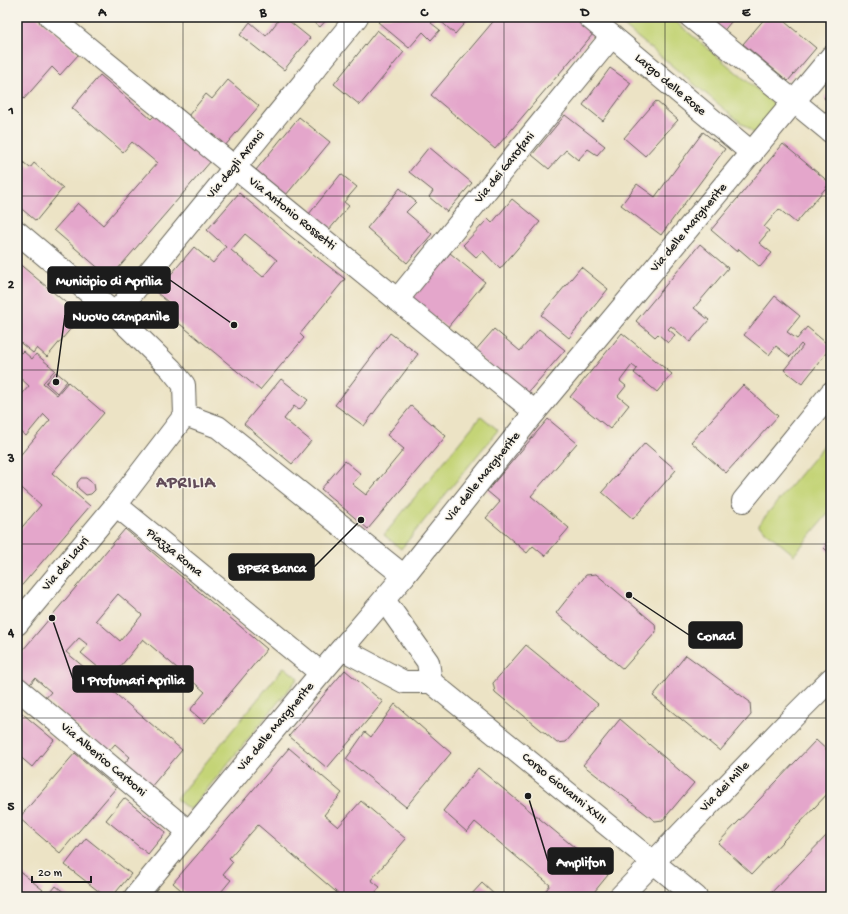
<svg xmlns="http://www.w3.org/2000/svg" width="848" height="914" viewBox="0 0 848 914" font-family="'Gochi Hand',sans-serif">
	<style>
		.green { fill: #c4d477; stroke: #70784a }
		.building { fill: #e4a6cb; fill-rule: evenodd }
		.lines { fill: none; stroke-linecap: round; stroke-linejoin: round }
		.minor-casing { stroke: #656257; stroke-width: 24 }
		.minor { stroke: #fff; stroke-width: 22 }
		.grid { fill: none; stroke: #1c1c1c; stroke-width: 1; stroke-opacity: 0.55 }
		.labels { text-anchor: middle; dominant-baseline: central; stroke-width: 3; stroke-linejoin: round; paint-order: stroke }
		.street-label { font-size: 13px; fill: #1c1c1c; stroke: #f7f3e8 }
		.district-label { font-size: 17px; font-weight: bold; letter-spacing: 1px; fill: #624c59; stroke: #f7f3e8 }
		.leader { fill: none; stroke: #1c1c1c; stroke-width: 1.5 }
		.callout-dot { fill: #1c1c1c; stroke: #f7f3e8; stroke-width: 1.5 }
		.callout { fill: #1c1c1c; stroke: #1c1c1c; stroke-width: 1.5 }
		.callout-label { font-size: 14px; text-anchor: middle; font-weight: bold; fill: #fff }
		.neatline { fill: none; stroke: #1c1c1c; stroke-width: 1.5 }
		.grid-label { font-size: 13px; text-anchor: middle; font-weight: bold; fill: #1c1c1c }
	</style>
	<rect width="100%" height="100%" fill="#f7f3e8"/>
	<filter id="ink" filterUnits="userSpaceOnUse"><feTurbulence type="fractalNoise" baseFrequency=".025" numOctaves="2"/><feDisplacementMap in="SourceGraphic" scale="8" xChannelSelector="R" yChannelSelector="G"/><feConvolveMatrix kernelMatrix="1 2 1 2 8 2 1 2 1" color-interpolation-filters="sRGB"/></filter>
	<filter id="wash" filterUnits="userSpaceOnUse"><feTurbulence type="fractalNoise" baseFrequency=".012" numOctaves="4" result="noise"/><feDisplacementMap in="SourceGraphic" scale="16" xChannelSelector="R" yChannelSelector="G"/><feGaussianBlur stdDeviation="0.9" result="paint"/><feColorMatrix in="noise" values="0 0 0 0 0 0 0 0 0 0 0 0 0 0 0 0 0 1.4 0 .05"/><feComposite in="paint" operator="in"/></filter>
	<g filter="url(#wash)">
		<rect width="100%" height="100%" fill="#ece3c5"/>
		<!-- green -->
		<g class="green">
			<polygon points="613,17 670,17 778,107 757,136"/>
			<polygon points="481,416 498,430 401,549 384,535"/>
			<polygon points="831,437 831,510 794,555 758,525"/>
			<polygon points="284,667 298,678 190,810 176,799"/>
		</g>
		<g id="blocks">
			<!-- building -->
			<g class="building">
				<polygon points="19,17 37,17 79,54 60,75 52,67 24,99 17,93 17,55 21,50 17,47 17,19"/>
				<polygon points="281,17 284,17 310,38 284,70 240,35 250,22 266,36"/>
				<polygon points="307,17 329,17 320,27"/>
				<polygon points="382,17 470,17 455,34 436,17 431,23 440,30 431,40 423,32 409,48 378,22"/>
				<polygon points="497,17 573,17 593,34 495,149 431,95"/>
				<polygon points="708,17 735,17 722,33"/>
				<polygon points="766,17 779,17 816,48 788,81 743,44"/>
				<polygon points="377,30 404,52 360,105 334,84"/>
				<polygon points="610,68 631,83 603,121 583,105"/>
				<polygon points="100,75 151,119 156,114 211,161 110,278 54,230 78,203 103,225 157,163 132,142 123,152 72,108"/>
				<polygon points="228,80 259,106 224,147 188,116 206,94 212,99"/>
				<polygon points="831,90 831,105 824,98"/>
				<polygon points="656,101 678,120 645,156 624,138"/>
				<polygon points="565,115 605,146 597,155 588,149 578,160 566,150 549,169 532,155"/>
				<polygon points="299,117 330,142 286,195 256,170"/>
				<polygon points="703,132 725,149 661,235 621,205 637,184 655,197"/>
				<polygon points="783,144 830,183 796,223 779,209 764,227 769,231 759,243 772,253 760,267 739,249 737,252 711,230"/>
				<polygon points="429,147 472,183 447,212 429,197 433,191 409,172"/>
				<polygon points="17,157 30,168 34,163 63,188 36,221 17,205"/>
				<polygon points="341,174 357,187 344,202 349,206 329,230 309,214"/>
				<polygon points="400,188 416,202 406,212 432,234 407,263 367,228"/>
				<path d="M239,193L294,239L345,279L300,334L304,338L260,390L169,315L175,308L156,292L194,247L213,263L226,247L207,230ZM245,234L277,260L263,277L231,250Z"/>
				<polygon points="512,199 540,222 500,269 483,251 476,257 463,245 488,219 492,223"/>
				<polygon points="700,244 728,268 694,308 709,320 690,342 671,326 668,329 675,335 668,343 658,334 655,337 636,321"/>
				<polygon points="450,253 485,282 447,328 412,299"/>
				<polygon points="17,262 71,307 67,311 78,320 47,357 37,348 33,353 17,340"/>
				<polygon points="581,267 608,289 569,338 541,315"/>
				<polygon points="775,296 800,316 787,332 797,339 807,327 831,347 802,384 784,370 803,346 801,344 790,357 776,346 769,355 744,335"/>
				<polygon points="494,329 520,351 539,329 565,350 525,396 474,352"/>
				<polygon points="390,333 418,354 364,426 335,405"/>
				<polygon points="622,333 672,374 657,392 634,373 637,369 632,365 620,381 626,386 618,396 629,405 610,429 570,397"/>
				<polygon points="17,350 21,353 23,351 32,359 36,354 55,370 43,383 57,395 68,382 104,413 52,473 90,506 17,591 17,533 41,505 17,484 17,459 50,420 44,414 26,436 17,428 17,400 29,386 17,375"/>
				<polygon points="56,372 67,381 57,393 46,383"/>
				<polygon points="281,379 308,400 299,410 294,406 284,419 311,441 292,464 244,424"/>
				<polygon points="743,385 778,416 726,473 691,442"/>
				<polygon points="411,406 446,436 368,529 321,489 345,461 361,474 352,484 366,495 404,449 387,435"/>
				<polygon points="548,419 577,443 531,496 569,528 545,556 533,546 527,553 486,518 500,502 487,491"/>
				<polygon points="645,443 676,470 633,519 602,492"/>
				<polygon points="81,478 86,478 94,484 95,490 91,494 86,495 78,488 77,483"/>
				<path d="M125,529L267,649L205,723L190,710L205,692L143,639L111,678L81,653L88,645L79,638L66,652L182,750L150,788L123,765L130,757L115,744L108,752L45,699L51,692L35,678L27,688L17,680V657ZM118,594L142,615L120,641L96,620Z"/>
				<polygon points="831,539 831,554 824,548"/>
				<polygon points="596,574 655,624 656,632 623,669 556,613 586,575"/>
				<polygon points="526,645 598,704 566,742 557,743 495,692 493,683"/>
				<polygon points="686,655 750,702 751,715 720,751 653,696"/>
				<polygon points="345,670 383,702 327,768 289,736"/>
				<polygon points="395,704 451,753 406,807 346,759 365,732 371,737"/>
				<polygon points="17,709 54,740 32,767 17,754"/>
				<polygon points="620,719 694,783 663,820 655,821 583,765"/>
				<polygon points="816,740 831,754 831,790 752,874 718,843"/>
				<polygon points="289,748 342,793 324,815 338,827 361,801 406,839 371,880 380,887 372,897 342,897 258,825 229,858 233,862 223,874 231,880 217,897 189,897 173,883"/>
				<polygon points="75,753 116,788 60,853 19,818"/>
				<polygon points="478,768 608,875 590,897 547,897 543,894 550,885 475,822 467,832 443,811"/>
				<polygon points="124,798 166,832 148,854 106,820"/>
				<polygon points="831,831 831,891 825,897 768,896"/>
				<polygon points="86,838 131,874 112,897 106,897 65,865"/>
				<polygon points="17,869 43,890 38,897 17,897"/>
				<polygon points="482,883 497,897 469,897"/>
				<polygon points="56,886 70,897 47,897"/>
			</g>
		</g>
	</g>
	<g filter="url(#ink)">
		<use href="#blocks" fill-opacity="0" stroke="#656257" stroke-width="1"/>
		<g class="lines">
			<!-- minor casing -->
			<g class="minor-casing">
				<g id="minor">
					<polyline points="50,17 535,412"/>
					<polyline points="589,17 752,153"/>
					<polyline points="691,17 831,132"/>
					<polyline points="17,232 115,314 171,369 184,385 185,415 116,505 17,624"/>
					<polyline points="397,300 612,36"/>
					<polyline points="115,314 357,17"/>
					<polyline points="185,415 218,427 404,576"/>
					<polyline points="743,501 831,393"/>
					<polyline points="116,505 321,673"/>
					<polyline points="384,600 428,662 431,682"/>
					<polyline points="342,649 404,682 431,682"/>
					<polyline points="431,682 696,897"/>
					<polyline points="17,688 189,832"/>
					<polyline points="135,897 321,673 404,576 535,412 831,57"/>
					<polyline points="620,897 797,713 831,679"/>
				</g>
			</g>
			<!-- minor -->
			<use href="#minor" class="minor"/>
		</g>
	</g>
	<!-- grid -->
	<path class="grid" d="M183,17V897M344,17V897M504,17V897M665,17V897M17,196H831M17,370H831M17,544H831M17,718H831"/>
	<g class="labels">
		<!-- street labels -->
		<g class="street-label">
			<text transform="translate(670 85) rotate(40)">Largo delle Rose</text>
			<text transform="translate(236 165) rotate(-51)">Via degli Aranci</text>
			<text transform="translate(505 168) rotate(-51)">Via dei Garofani</text>
			<text transform="translate(292 214) rotate(39)">Via Antonio Rossetti</text>
			<text transform="translate(689 228) rotate(-50)">Via delle Margherite</text>
			<text transform="translate(483 477) rotate(-51)">Via delle Margherite</text>
			<text transform="translate(174 553) rotate(39)">Piazza Roma</text>
			<text transform="translate(66 564) rotate(-50)">Via dei Lauri</text>
			<text transform="translate(276 727) rotate(-50)">Via delle Margherite</text>
			<text transform="translate(103 760) rotate(40)">Via Alberico Carboni</text>
			<text transform="translate(725 787) rotate(-46)">Via dei Mille</text>
			<text transform="translate(564 789) rotate(39)">Corso Giovanni XXIII</text>
		</g>
		<!-- district labels -->
		<g class="district-label">
			<text x="186" y="484">APRILIA</text>
		</g>
	</g>
	<!-- callouts -->
	<path class="leader" d="M234 325L170 280M56 382L65 315M361 520L314 567M629 595L689 635M52 618L73 679M528 796L548 861"/>
	<g class="callout-dot">
		<circle cx="234" cy="325" r="4"/>
		<circle cx="56" cy="382" r="4"/>
		<circle cx="361" cy="520" r="4"/>
		<circle cx="629" cy="595" r="4"/>
		<circle cx="52" cy="618" r="4"/>
		<circle cx="528" cy="796" r="4"/>
	</g>
	<g class="callout">
		<rect x="48" y="267" width="122" height="26" rx="4"/>
		<rect x="65" y="302" width="113" height="26" rx="4"/>
		<rect x="229" y="554" width="85" height="26" rx="4"/>
		<rect x="689" y="622" width="53" height="26" rx="4"/>
		<rect x="73" y="666" width="120" height="26" rx="4"/>
		<rect x="548" y="848" width="65" height="26" rx="4"/>
	</g>
	<g class="callout-label">
		<text x="109" y="285">Municipio di Aprilia</text>
		<text x="121" y="320">Nuovo campanile</text>
		<text x="272" y="572">BPER Banca</text>
		<text x="716" y="640">Conad</text>
		<text x="133" y="684">I Profumari Aprilia</text>
		<text x="581" y="866">Amplifon</text>
	</g>
	<!-- margin -->
	<rect width="848" height="914" fill="none" stroke="#f7f3e8" stroke-width="44"/>
	<!-- scale -->
	<path d="M32 876v6h59v-6" fill="none" stroke="#1c1c1c" stroke-width="2"/>
	<text x="38" y="876" font-size="12" fill="#1c1c1c" stroke="#f7f3e8" stroke-width="3" paint-order="stroke">20 m</text>
	<rect x="22" y="22" width="804" height="870" class="neatline"/>
	<g class="grid-label">
		<text x="102" y="16">A</text>
		<text x="263" y="16">B</text>
		<text x="424" y="16">C</text>
		<text x="585" y="16">D</text>
		<text x="746" y="16">E</text>
		<text x="11" y="114">1</text>
		<text x="11" y="288">2</text>
		<text x="11" y="462">3</text>
		<text x="11" y="636">4</text>
		<text x="11" y="810">5</text>
	</g>
</svg>
